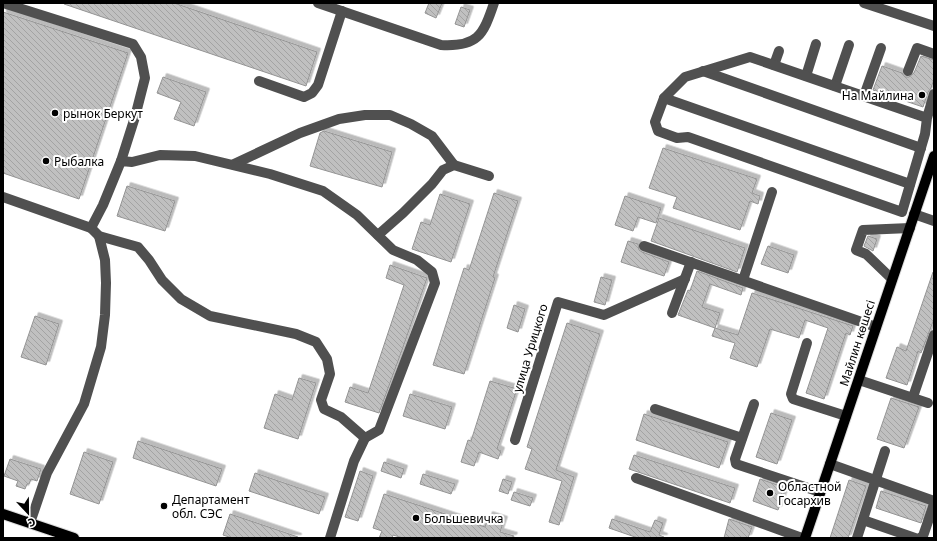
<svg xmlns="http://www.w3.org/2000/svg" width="937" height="541" viewBox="0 0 937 541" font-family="'Noto Sans',sans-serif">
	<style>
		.building { fill: url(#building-back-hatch); stroke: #949494; filter: url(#shadow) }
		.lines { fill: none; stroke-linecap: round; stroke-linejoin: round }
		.major-casing { stroke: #dbdbdb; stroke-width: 12 }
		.minor { stroke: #505050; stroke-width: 10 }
		.major { stroke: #000; stroke-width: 10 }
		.poi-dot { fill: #000; stroke: #fff; stroke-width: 1.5 }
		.labels { text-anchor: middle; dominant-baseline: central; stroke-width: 4; stroke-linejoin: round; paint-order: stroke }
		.poi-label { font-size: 12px; fill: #000; stroke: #fff; text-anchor: start }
		.street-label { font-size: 12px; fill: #000; stroke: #fff }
	</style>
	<defs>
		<pattern id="building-back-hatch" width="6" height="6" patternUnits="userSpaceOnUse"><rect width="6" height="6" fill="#c0c0c0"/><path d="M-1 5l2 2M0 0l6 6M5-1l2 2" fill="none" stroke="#a3a3a3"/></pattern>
		<filter id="shadow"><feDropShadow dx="3.5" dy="-3.5" stdDeviation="0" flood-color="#0004"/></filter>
	</defs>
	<rect width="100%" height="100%" fill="#fff"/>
	<!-- building -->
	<g class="building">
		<polygon points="64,3 174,3 317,52 306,86 64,4"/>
		<polygon points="429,3 442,3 436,18 425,13"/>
		<polygon points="461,7 470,10 464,27 455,24"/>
		<polygon points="3,12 128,53 79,199 3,173"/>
		<polygon points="921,56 934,60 934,79 931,88 928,92 923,107 873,90 882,66 902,73 905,77 909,77 914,73"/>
		<polygon points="163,77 206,92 194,126 174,119 181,102 157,93"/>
		<polygon points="324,131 392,152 382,187 310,166 320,133"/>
		<polygon points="663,148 757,179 752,193 760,196 758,204 750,201 740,230 673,208 677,197 649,188"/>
		<polygon points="127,186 175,201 165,231 117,216"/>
		<polygon points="494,193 518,201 493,277 495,278 464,374 433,365 464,268 469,270"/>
		<polygon points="440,194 470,204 451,262 412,249 421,222 430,225"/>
		<polygon points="625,196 661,208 656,223 638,217 633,231 615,225"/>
		<polygon points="659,218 745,248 737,272 651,241"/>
		<polygon points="868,236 877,239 873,251 864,246"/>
		<polygon points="628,241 638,244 639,250 642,252 669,262 664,276 621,262"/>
		<polygon points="768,246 794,255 788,273 761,264"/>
		<polygon points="390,265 427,278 402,350 379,413 345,402 350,387 368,393 404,285 386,278"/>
		<polygon points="697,271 743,288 741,295 710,284 702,307 720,313 715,328 678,315 688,290 690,291"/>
		<polygon points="933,272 934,273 934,319 921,353 918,351 907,385 886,378 897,347 906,351"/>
		<polygon points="601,277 612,280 605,305 594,302"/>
		<polygon points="752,293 853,326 850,335 846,333 824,399 806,393 828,328 805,320 799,338 770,329 757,367 730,358 735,343 712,336 715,328 738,335"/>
		<polygon points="514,305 525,309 518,332 507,328"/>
		<polygon points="35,316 59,324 46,365 21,357"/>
		<polygon points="567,323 600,334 556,470 574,477 559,525 549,522 562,481 525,469 532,449 527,447"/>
		<polygon points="299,378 316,383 298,439 264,428 275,394 292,400"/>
		<polygon points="490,381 517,389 497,449 501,451 498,459 479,452 474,466 461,462 468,440 471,441"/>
		<polygon points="410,394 452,407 445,429 403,416"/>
		<polygon points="891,398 919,407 904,448 877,439"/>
		<polygon points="771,413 792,420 777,464 756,457"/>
		<polygon points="644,414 728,442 719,468 636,440"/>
		<polygon points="138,441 222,469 216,486 133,458"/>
		<polygon points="84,452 113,462 99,504 70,494"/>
		<polygon points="634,455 735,488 730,503 629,469"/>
		<polygon points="10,459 41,469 37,481 31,479 29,484 27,484 25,489 16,486 18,481 4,476"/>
		<polygon points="384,462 404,469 401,478 381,471"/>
		<polygon points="360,471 373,476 358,521 345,517"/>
		<polygon points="255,473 325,497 319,514 249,491"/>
		<polygon points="423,474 455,484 451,494 420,484"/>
		<polygon points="503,479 512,482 508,494 499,491"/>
		<polygon points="760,479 786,488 778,510 753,501"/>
		<polygon points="849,480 866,486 848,538 830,538"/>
		<polygon points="881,491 926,506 921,523 876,508"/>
		<polygon points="514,492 533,498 530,506 511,500"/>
		<polygon points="384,494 485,527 489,515 504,520 500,532 514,536 513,538 403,538 393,535 392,538 379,538 382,531 373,528"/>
		<polygon points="230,514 298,537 298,538 232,538 223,535"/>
		<polygon points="612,519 650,532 655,520 663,523 659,535 664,537 664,538 638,538 609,528"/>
		<polygon points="729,519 752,527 748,538 724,538"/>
	</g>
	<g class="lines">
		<!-- major casing -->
		<g class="major-casing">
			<g id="major">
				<polyline points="3,514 74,538"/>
				<polyline points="805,538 934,156"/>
			</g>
		</g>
		<!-- minor -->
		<g class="minor">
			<polyline points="3,3 133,44 141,57 145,78 135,117 121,161"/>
			<path d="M318,3L441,45C477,47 483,36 494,3"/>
			<polyline points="864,3 934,26"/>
			<polyline points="774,65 779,51"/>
			<polyline points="703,71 921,148"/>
			<polyline points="908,71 917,48 934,54"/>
			<polyline points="806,76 816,44"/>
			<polyline points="259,81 304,97 312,93 318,85 342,11"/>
			<polyline points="835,86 849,45"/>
			<polyline points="864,96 881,48"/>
			<polyline points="664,98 910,184"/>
			<polyline points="927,118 750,57 685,77 664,98 655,122 658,131 677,138 688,137 902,212 925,134 927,118 934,94"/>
			<polyline points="234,164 300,133 339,119 365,115 390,115 411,124 432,136 454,165"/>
			<polyline points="3,197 91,228 99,236 138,247 149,260 162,280 181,299 210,316 296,334 316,342 327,359 330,374 321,400 324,409 341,417 365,438"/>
			<polyline points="914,214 934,221"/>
			<polyline points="91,228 103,205 121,161 132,162 160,155 195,156 270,174 323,191 357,215 393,250 417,260 432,272 435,283 379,430 365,438 354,461 330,538"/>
			<polyline points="378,235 403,213 432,184 443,170 454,165 489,176"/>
			<polyline points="644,246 876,327"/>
			<polyline points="892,279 866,254 856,250 863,230 910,228"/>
			<polyline points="743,280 772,192"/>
			<polyline points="672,313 691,262"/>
			<polyline points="807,343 791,394 793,399 846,416"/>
			<polyline points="859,380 928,403"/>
			<polyline points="913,397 934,335"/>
			<polyline points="754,404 735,459 736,464 820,492"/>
			<polyline points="655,409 742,438"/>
			<polyline points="515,440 558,302 604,315 685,279"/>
			<polyline points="830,464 934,501"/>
			<polyline points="636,478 802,538"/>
			<polyline points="863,520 915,538"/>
			<polyline points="30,523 47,473 84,404 101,347 105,315 106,283 105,260 99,236"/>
			<polyline points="857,538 885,451"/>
			<polyline points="920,538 923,536 934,504"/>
		</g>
		<!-- major -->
		<use href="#major" class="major"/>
	</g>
	<!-- markers -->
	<g class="poi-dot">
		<circle cx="922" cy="95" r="4"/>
		<circle cx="55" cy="113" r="4"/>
		<circle cx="46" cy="161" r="4"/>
		<circle cx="770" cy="493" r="4"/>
		<circle cx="164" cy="506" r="4"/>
		<circle cx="416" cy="518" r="4"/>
	</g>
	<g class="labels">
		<!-- poi labels -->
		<g class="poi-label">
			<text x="914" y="95" text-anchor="end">На Майлина</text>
			<text x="63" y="113">рынок Беркут</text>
			<text x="54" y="161">Рыбалка</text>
			<text x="778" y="486">Областной<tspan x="778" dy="14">Госархив</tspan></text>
			<text x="172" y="499">Департамент<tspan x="172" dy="14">обл. СЭС</tspan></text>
			<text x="424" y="518">Большевичка</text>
		</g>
		<!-- street labels -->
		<g class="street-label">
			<text transform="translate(857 343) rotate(-72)">Майлин көшесі</text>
			<text transform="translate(530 348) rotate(-73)">улица Урицкого</text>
		</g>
	</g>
	<!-- border -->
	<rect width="937" height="541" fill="none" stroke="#000000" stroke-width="8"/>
	<!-- north arrow -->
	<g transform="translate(28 513) rotate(158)" stroke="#ffffff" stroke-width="3" paint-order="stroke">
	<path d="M0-3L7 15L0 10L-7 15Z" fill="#000000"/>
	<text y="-6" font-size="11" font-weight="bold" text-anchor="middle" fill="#000000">С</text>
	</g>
</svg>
